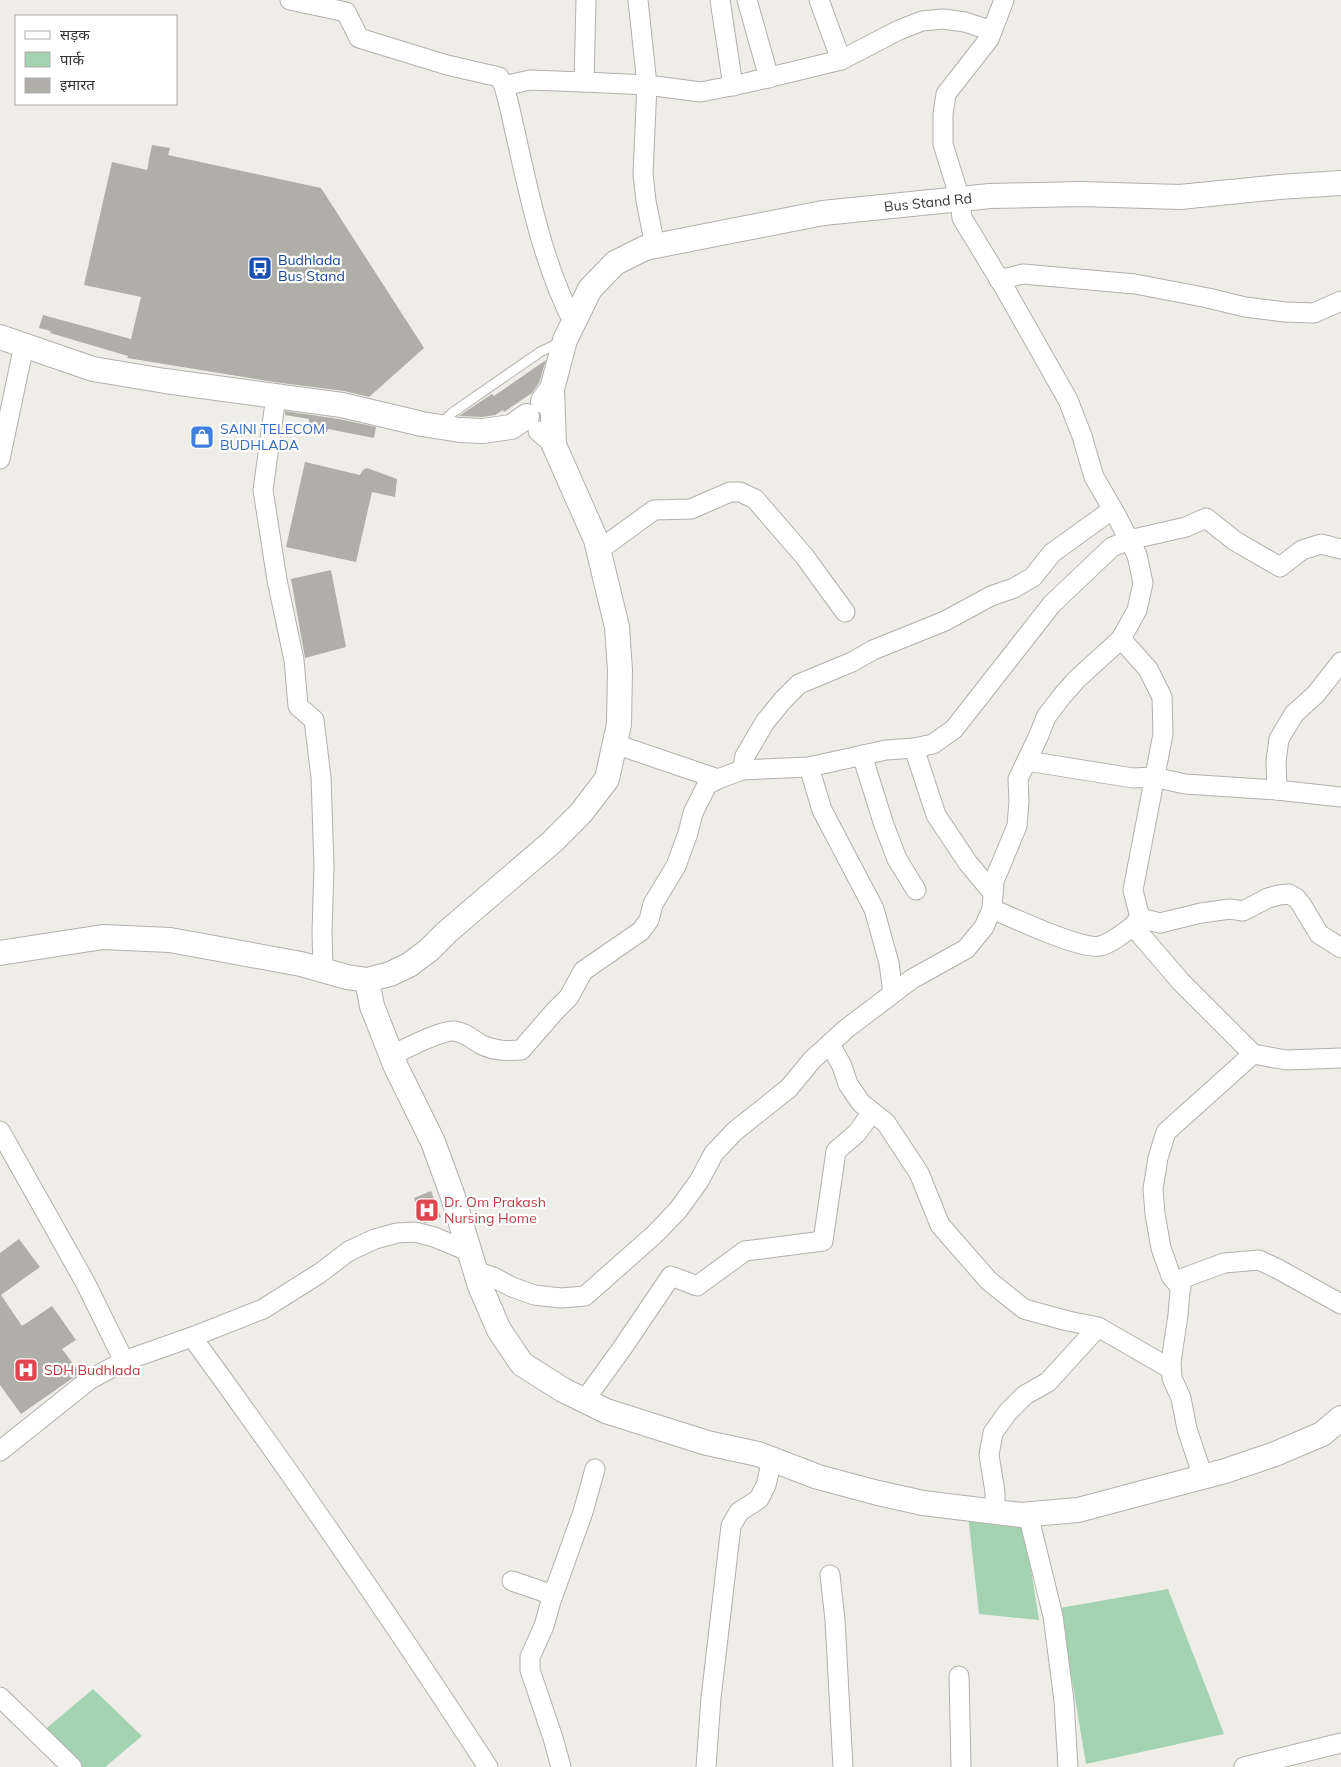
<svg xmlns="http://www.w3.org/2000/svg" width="1341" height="1767" viewBox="0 0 1341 1767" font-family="Mulish,'Noto Sans Devanagari',sans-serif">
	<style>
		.green { fill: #a3d3b1 }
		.building { fill: #b0aea9 }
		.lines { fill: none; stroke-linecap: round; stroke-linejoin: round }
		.service-casing { stroke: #b3b0ac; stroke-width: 11 }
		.minor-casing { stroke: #b3b0ac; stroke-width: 21 }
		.tertiary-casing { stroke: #b3b0ac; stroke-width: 26 }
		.service { stroke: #fff; stroke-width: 9 }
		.minor { stroke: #fff; stroke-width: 19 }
		.tertiary { stroke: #fff; stroke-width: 24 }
		.labels { text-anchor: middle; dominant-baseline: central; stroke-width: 4.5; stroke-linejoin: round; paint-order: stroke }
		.street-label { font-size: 14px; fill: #363534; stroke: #fff }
		.transit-label { font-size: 14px; fill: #164399; stroke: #fff; text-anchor: start }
		.shop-label { font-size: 14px; fill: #366cbe; stroke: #fff; text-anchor: start }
		.health-label { font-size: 14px; fill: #be3a42; stroke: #fff; text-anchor: start }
	</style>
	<rect width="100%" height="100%" fill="#efede8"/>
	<!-- green -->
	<g class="green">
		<polygon points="968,1515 1019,1521 1030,1563 1039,1620 979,1614"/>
		<polygon points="1168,1589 1224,1734 1086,1764 1060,1608"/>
		<polygon points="93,1689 142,1736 105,1767 68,1767 35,1738"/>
	</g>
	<!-- building -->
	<g class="building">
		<polygon points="152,145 170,148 168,155 321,188 424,348 369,397 344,391 274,382 127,358 128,356 50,333 51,331 39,328 43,315 131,339 141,297 84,285 112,162 147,170"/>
		<polygon points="546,360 539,383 532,393 504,412 503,410 495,415 482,417 459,416 492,394 494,396"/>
		<polygon points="285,411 339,419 376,427 374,438 328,429 327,432 308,428 309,419 285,415"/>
		<polygon points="305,462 360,475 363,470 367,468 397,479 395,497 372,492 356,562 286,547"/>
		<polygon points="331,570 346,647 305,658 291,579"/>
		<polygon points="431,1191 441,1217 425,1223 423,1222 414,1198"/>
		<polygon points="19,1239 40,1267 1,1295 22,1326 52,1306 76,1340 62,1349 80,1373 21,1414 0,1385 0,1253"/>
	</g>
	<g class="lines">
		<!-- service casing -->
		<g class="service-casing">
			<polyline id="service" points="441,423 452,413 540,352 561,342"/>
		</g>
		<!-- minor casing -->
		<g class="minor-casing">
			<g id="minor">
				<path d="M290,0L346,12L359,38L447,65L499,77L504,86L509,105C526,178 539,255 573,322"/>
				<polyline points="586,0 584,82 647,85 638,0"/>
				<polyline points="720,0 733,86"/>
				<polyline points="747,0 769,78"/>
				<polyline points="819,0 841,60 899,30 922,21 943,19 965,22 992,31"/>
				<polyline points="504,86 530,80 584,82"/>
				<polyline points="655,246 646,201 643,174 647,85 701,92 746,83 841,60"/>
				<polyline points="999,280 1023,274 1135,284 1208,298 1245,307 1285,312 1314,313 1341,301"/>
				<polyline points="276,396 263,490 277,580 294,660 298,706 314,720 321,777 324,866 322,932 323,971"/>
				<polyline points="538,431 554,445"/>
				<polyline points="0,459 24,345"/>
				<polyline points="599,550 654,510 691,509 730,492 740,492 755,499 805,557 845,612"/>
				<polyline points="1121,639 1148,669 1162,697 1163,734 1133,890 1140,918"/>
				<polyline points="615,744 718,779"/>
				<polyline points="914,748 936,815 968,863 993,893"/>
				<polyline points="862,755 884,825 897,859 916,890"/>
				<polyline points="1027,761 1133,778 1154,777 1185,784 1277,790 1276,761 1279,739 1294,714 1316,694 1341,662"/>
				<polyline points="809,767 822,810 874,909 889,963 893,993"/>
				<polyline points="742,770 745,756 765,722 783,700 799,684 852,662 873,650 945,621 991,596 1014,588 1033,577 1052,553 1113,509"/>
				<polyline points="1277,790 1341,797"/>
				<path d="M992,909C1014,918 1080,950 1100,946C1112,943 1124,933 1133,926L1181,982L1253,1054"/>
				<polyline points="1133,926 1140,918 1160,923 1201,913 1230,909 1243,911 1268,898 1279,895 1289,894 1296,898 1301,904 1319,934 1341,948"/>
				<polyline points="830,1044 842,1066 848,1084 861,1103 886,1123 919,1173 940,1225 989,1281 1024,1309 1068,1321 1098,1327 1171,1369"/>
				<path d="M392,1055C405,1049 441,1030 454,1031C465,1032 473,1040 482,1045C496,1051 506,1051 521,1050L555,1011L569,997L583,971L641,931L649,920L653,904L676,866L688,833L693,813L707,785L718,779L742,770L809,767L886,750L914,748L933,744L954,729L1052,604L1112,547L1129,540L1115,513L1094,477L1082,436L1068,400L1004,287L962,218L960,199L943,144V114L946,94L989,39L1004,0"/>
				<polyline points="0,1131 85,1282 124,1361"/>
				<path d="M468,1251L434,1237L415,1232L397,1233L375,1239L349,1251L320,1273L263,1309L192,1337C295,1478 393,1621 488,1767"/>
				<polyline points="475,1271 493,1277 512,1287 534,1295 561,1298 585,1296 655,1234 678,1210 699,1181 714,1153 735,1131 789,1088 812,1060 846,1029 912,979 966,949 984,927 992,909 994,881 1017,826 1019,801 1018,779 1039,735 1046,717 1062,696 1077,679 1121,639 1137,610 1143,583 1137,555 1129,540 1186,527 1206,518 1235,541 1280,567 1302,550 1321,544 1341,549"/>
				<polyline points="1181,1288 1171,1276 1161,1248 1155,1214 1153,1189 1158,1158 1166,1132 1253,1054 1286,1060 1341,1058"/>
				<polyline points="584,1401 623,1347 671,1276 697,1286 745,1251 823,1241 836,1151 857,1133 872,1112"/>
				<polyline points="0,1451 89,1380 124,1361 192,1337"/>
				<polyline points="1203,1477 1187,1429 1181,1398 1172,1378 1171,1362 1178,1315 1181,1279 1224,1263 1259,1260 1278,1269 1341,1304"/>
				<polyline points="995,1512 995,1492 989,1455 993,1433 1007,1413 1025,1395 1048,1382 1098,1327"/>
				<polyline points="1028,1514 1053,1616 1064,1701 1068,1767"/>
				<polyline points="830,1575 835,1620 843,1767"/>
				<polyline points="512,1581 553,1595"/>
				<polyline points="959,1676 961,1767"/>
				<polyline points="0,1697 72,1767"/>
				<polyline points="561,1767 553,1738 530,1670 530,1657 544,1626 551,1601 583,1512 595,1469"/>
				<polyline points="706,1767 711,1698 731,1526 739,1512 759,1499 766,1485 772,1460"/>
				<polyline points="1244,1767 1341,1743"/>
			</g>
		</g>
		<!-- tertiary casing -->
		<g class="tertiary-casing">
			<g id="tertiary">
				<polyline points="0,337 93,369 165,381 342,405 422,424 460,430 483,431 511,427 527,416"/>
				<path id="s1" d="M543,401L552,389L565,340L590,289L615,263L645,248L823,213L990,196L1080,194L1180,197L1279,187L1341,183"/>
				<polyline points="0,953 103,937 170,940 301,964 347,977 367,980 390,974 409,965 429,950 447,932 552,842 581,813 607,779 619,724 620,670 617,627 596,540 554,445 552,389"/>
				<polyline points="367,980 372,1006 396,1067 433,1142 452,1194 480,1286 499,1330 522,1364 563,1390 606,1411 707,1443 758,1454 818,1477 878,1493 923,1503 1021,1515 1078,1510 1225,1471 1275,1454 1322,1434 1341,1418"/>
			</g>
		</g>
		<!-- service -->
		<use href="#service" class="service"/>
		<!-- minor -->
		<use href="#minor" class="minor"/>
		<!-- tertiary -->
		<use href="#tertiary" class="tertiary"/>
	</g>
	<!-- icons -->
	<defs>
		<g id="bus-square" transform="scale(1.25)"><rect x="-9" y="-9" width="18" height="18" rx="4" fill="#1a4fb4" stroke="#fff"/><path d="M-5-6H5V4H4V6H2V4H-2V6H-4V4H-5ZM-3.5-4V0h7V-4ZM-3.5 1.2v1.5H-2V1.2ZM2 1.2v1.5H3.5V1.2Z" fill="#fff"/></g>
		<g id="shop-square" transform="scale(1.25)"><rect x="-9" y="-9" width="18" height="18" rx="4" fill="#3f7fe0" stroke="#fff"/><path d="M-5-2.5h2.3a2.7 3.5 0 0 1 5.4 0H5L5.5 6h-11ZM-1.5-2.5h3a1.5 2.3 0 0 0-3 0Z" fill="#fff"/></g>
		<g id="hospital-square" transform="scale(1.25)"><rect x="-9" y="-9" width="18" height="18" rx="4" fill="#e0444e" stroke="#fff"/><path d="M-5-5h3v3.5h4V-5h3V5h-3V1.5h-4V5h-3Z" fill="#fff"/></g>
	</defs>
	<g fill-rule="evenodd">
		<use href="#bus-square" x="260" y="268"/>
		<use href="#shop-square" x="202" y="437"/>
		<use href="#hospital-square" x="427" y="1210"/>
		<use href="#hospital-square" x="26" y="1370"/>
	</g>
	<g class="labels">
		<!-- street labels -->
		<g class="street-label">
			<text stroke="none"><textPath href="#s1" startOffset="479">Bus Stand Rd</textPath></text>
		</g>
		<!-- transit labels -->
		<g class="transit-label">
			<text x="278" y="260">Budhlada<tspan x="278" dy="16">Bus Stand</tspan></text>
		</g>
		<!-- shop labels -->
		<g class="shop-label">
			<text x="220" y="429">SAINI TELECOM<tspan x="220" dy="16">BUDHLADA</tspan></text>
		</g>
		<!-- health labels -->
		<g class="health-label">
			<text x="444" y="1202">Dr. Om Prakash<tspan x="444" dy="16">Nursing Home</tspan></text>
			<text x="44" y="1370">SDH Budhlada</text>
		</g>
	</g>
	<!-- legend -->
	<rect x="15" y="15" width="162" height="90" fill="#ffffff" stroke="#afaeae"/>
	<rect x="25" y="31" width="25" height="8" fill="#ffffff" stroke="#afaeae"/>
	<text x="60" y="40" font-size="15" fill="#363534">सड़क</text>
	<rect x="25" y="52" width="25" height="15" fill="#a3d3b1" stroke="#afaeae"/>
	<text x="60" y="65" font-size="15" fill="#363534">पार्क</text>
	<rect x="25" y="78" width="25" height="15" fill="#b0aea9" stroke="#afaeae"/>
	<text x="60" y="90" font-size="15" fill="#363534">इमारत</text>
</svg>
